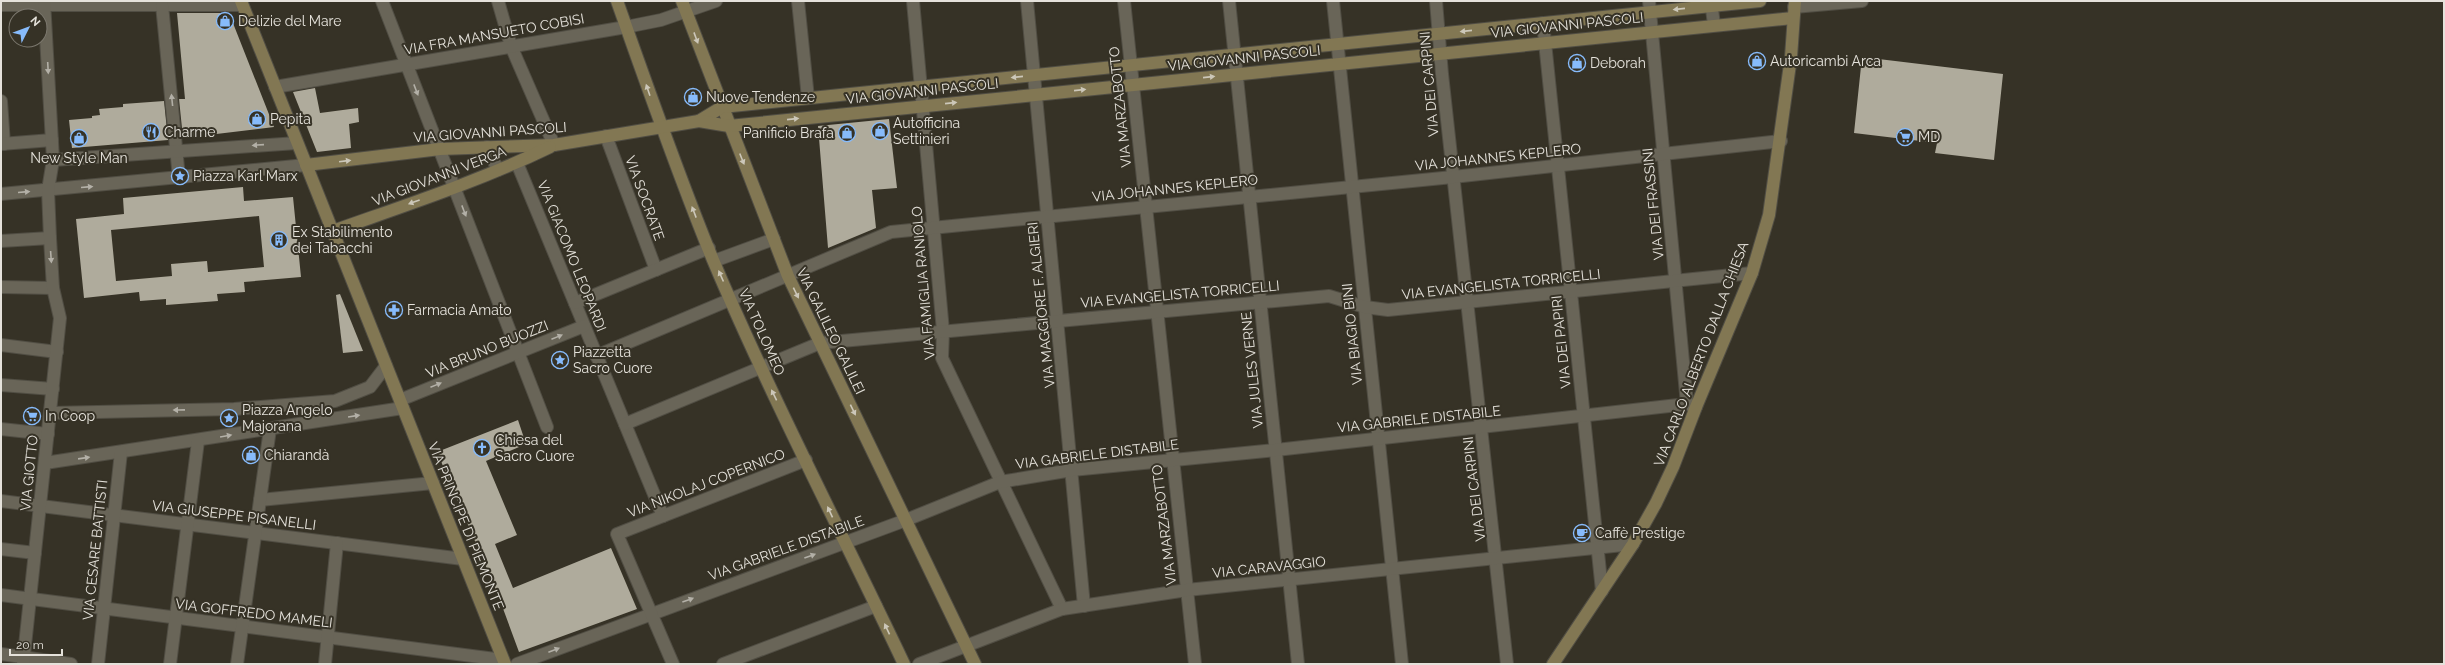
<svg xmlns="http://www.w3.org/2000/svg" width="2445" height="665" viewBox="0 0 2445 665" font-family="Raleway,sans-serif">
	<style>
		.building { fill: #afab9c; fill-rule: evenodd }
		.lines { fill: none; stroke-linecap: round; stroke-linejoin: round }
		.street-casing { stroke: #514e44; stroke-width: 14 }
		.secondary-casing { stroke: #514e44; stroke-width: 14 }
		.street { stroke: #696558; stroke-width: 12 }
		.secondary { stroke: #827753; stroke-width: 12 }
		.oneway { fill: #ccc7b9 }
		.oneway2 { fill: #b3b0a7 }
		.labels { text-anchor: middle; dominant-baseline: central; stroke-width: 4; stroke-linejoin: round; paint-order: stroke }
		.poi-label { font-size: 14px; fill: #e5e2db; stroke: #363226; text-anchor: start }
		.street-label { font-size: 14px; fill: #e5e2db; stroke: #363226 }
	</style>
	<rect width="100%" height="100%" fill="#363226"/>
	<!-- building -->
	<g class="building">
		<polygon points="177,13 229,13 274,127 183,138 179,99 185,99"/>
		<polygon points="1862,57 2003,74 1994,160 1935,153 1937,143 1854,133"/>
		<polygon points="315,88 320,113 358,108 359,122 349,124 351,148 317,152 293,92"/>
		<polygon points="164,101 168,140 72,148 69,120 92,118 92,116 100,115 99,109 123,107 123,104"/>
		<polygon points="889,119 897,188 872,190 876,228 828,248 818,126"/>
		<path d="M243,187L244,201L293,197L301,277L244,282L245,292L217,294L218,301L166,305V299L140,301L139,292L84,298L76,219L124,214L123,198ZM259,216L264,267L208,272L207,261L171,264L172,276L116,281L111,230Z"/>
		<polygon points="340,294 363,351 343,353 336,295"/>
		<polygon points="518,420 526,444 486,461 517,535 495,544 513,588 611,548 637,609 519,652 498,595 437,452"/>
	</g>
	<g class="lines">
		<!-- street casing -->
		<g class="street-casing">
			<g id="street">
				<polyline points="382,1 547,427"/>
				<polyline points="498,1 511,46 554,145"/>
				<polyline points="798,1 808,98"/>
				<polyline points="913,1 943,331 942,358 1062,609"/>
				<polyline points="1027,1 1084,606"/>
				<polyline points="1124,1 1195,664"/>
				<polyline points="1229,1 1298,664"/>
				<polyline points="1333,1 1402,664"/>
				<polyline points="1436,1 1442,74 1507,664"/>
				<polyline points="1649,1 1687,404"/>
				<polyline points="1711,1 1714,25"/>
				<polyline points="1,5 242,5"/>
				<polyline points="162,5 179,178"/>
				<polyline points="1794,7 1862,1"/>
				<polyline points="1543,23 1602,591"/>
				<polyline points="275,87 626,27 661,20 716,1"/>
				<polyline points="1,101 4,144"/>
				<polyline points="606,136 656,270"/>
				<polyline points="1,144 52,140"/>
				<polyline points="487,147 498,170"/>
				<polyline points="53,160 297,143"/>
				<polyline points="517,163 663,516"/>
				<polyline points="1,194 306,165"/>
				<polyline points="1,241 50,238"/>
				<polyline points="714,261 774,239"/>
				<polyline points="1,287 53,288"/>
				<polyline points="575,303 709,248"/>
				<polyline points="1,345 57,352"/>
				<polyline points="596,356 891,232 1453,177 1781,141"/>
				<polyline points="1,385 53,389"/>
				<polyline points="400,400 584,326"/>
				<polyline points="51,413 234,409 335,401 370,387 386,366"/>
				<polyline points="625,424 820,343 1329,296 1365,307 1388,310 1752,273"/>
				<polyline points="1,429 48,434"/>
				<polyline points="45,463 403,408"/>
				<polyline points="260,500 433,483"/>
				<polyline points="1,501 463,559"/>
				<polyline points="1,549 35,553"/>
				<polyline points="1,595 503,660"/>
				<polyline points="1,654 71,664"/>
				<polyline points="23,664 60,318 53,288 50,238 48,190 53,160 44,1"/>
				<polyline points="98,664 121,452"/>
				<polyline points="170,664 198,441"/>
				<polyline points="237,664 270,429"/>
				<polyline points="325,664 337,543"/>
				<polyline points="517,664 906,520 1000,482 1072,470 1276,450 1687,404 1696,407"/>
				<polyline points="673,664 617,534 806,460"/>
				<polyline points="723,664 876,606"/>
				<polyline points="919,664 1062,609 1187,590 1633,544"/>
			</g>
		</g>
		<!-- secondary casing -->
		<g class="secondary-casing">
			<g id="secondary">
				<polyline points="241,1 505,664"/>
				<path d="M617,1C648,88 678,175 713,260C771,397 840,529 904,664"/>
				<polyline points="682,1 788,276 975,664"/>
				<polyline points="699,121 722,107 1760,1"/>
				<polyline points="306,165 440,149 554,145 699,121 729,126 1793,18"/>
				<path d="M333,231C406,205 480,181 550,147"/>
				<polyline points="1553,664 1633,544 1656,503 1673,467 1696,407 1752,273 1769,215 1791,57 1795,1"/>
			</g>
		</g>
		<!-- street -->
		<use href="#street" class="street"/>
		<!-- secondary -->
		<use href="#secondary" class="secondary"/>
	</g>
	<!-- one-way arrows -->
	<defs><path id="oneway-solid" d="M-6-.8H1V-3.2L6.5 0L1 3.2V.8H-6Z"/></defs>
	<g class="oneway">
		<use href="#oneway-solid" transform="translate(1679 9) rotate(174)"/>
		<use href="#oneway-solid" transform="translate(1466 31) rotate(174)"/>
		<use href="#oneway-solid" transform="translate(696 38) rotate(70)"/>
		<use href="#oneway-solid" transform="translate(1017 77) rotate(174)"/>
		<use href="#oneway-solid" transform="translate(1209 77) rotate(-6)"/>
		<use href="#oneway-solid" transform="translate(648 90) rotate(-109)"/>
		<use href="#oneway-solid" transform="translate(1080 90) rotate(-6)"/>
		<use href="#oneway-solid" transform="translate(951 103) rotate(-6)"/>
		<use href="#oneway-solid" transform="translate(793 119) rotate(-6)"/>
		<use href="#oneway-solid" transform="translate(742 159) rotate(68)"/>
		<use href="#oneway-solid" transform="translate(345 161) rotate(-7)"/>
		<use href="#oneway-solid" transform="translate(414 202) rotate(160)"/>
		<use href="#oneway-solid" transform="translate(694 212) rotate(-111)"/>
		<use href="#oneway-solid" transform="translate(721 276) rotate(-114)"/>
		<use href="#oneway-solid" transform="translate(796 293) rotate(64)"/>
		<use href="#oneway-solid" transform="translate(774 395) rotate(-116)"/>
		<use href="#oneway-solid" transform="translate(853 410) rotate(64)"/>
		<use href="#oneway-solid" transform="translate(830 512) rotate(-115)"/>
		<use href="#oneway-solid" transform="translate(887 629) rotate(-115)"/>
	</g>
	<g class="oneway2">
		<use href="#oneway-solid" transform="translate(48 68) rotate(87)"/>
		<use href="#oneway-solid" transform="translate(416 90) rotate(69)"/>
		<use href="#oneway-solid" transform="translate(172 100) rotate(-96)"/>
		<use href="#oneway-solid" transform="translate(258 145) rotate(176)"/>
		<use href="#oneway-solid" transform="translate(87 187) rotate(-5)"/>
		<use href="#oneway-solid" transform="translate(24 192) rotate(-5)"/>
		<use href="#oneway-solid" transform="translate(464 211) rotate(69)"/>
		<use href="#oneway-solid" transform="translate(51 257) rotate(86)"/>
		<use href="#oneway-solid" transform="translate(557 337) rotate(-22)"/>
		<use href="#oneway-solid" transform="translate(436 385) rotate(-22)"/>
		<use href="#oneway-solid" transform="translate(179 410) rotate(179)"/>
		<use href="#oneway-solid" transform="translate(354 416) rotate(-9)"/>
		<use href="#oneway-solid" transform="translate(226 436) rotate(-10)"/>
		<use href="#oneway-solid" transform="translate(84 458) rotate(-8)"/>
		<use href="#oneway-solid" transform="translate(810 556) rotate(-20)"/>
		<use href="#oneway-solid" transform="translate(688 600) rotate(-20)"/>
		<use href="#oneway-solid" transform="translate(554 650) rotate(-21)"/>
	</g>
	<!-- icons -->
	<defs>
		<g id="shop-ring" transform="scale(0.9)"><circle r="9.5" fill="#363226" stroke="#87bbfb" stroke-width="1.5"/><path d="M-5-2.5h2.3a2.7 3.5 0 0 1 5.4 0H5L5.5 6h-11ZM-1.5-2.5h3a1.5 2.3 0 0 0-3 0Z" fill="#87bbfb"/></g>
		<g id="restaurant-ring" transform="scale(0.9)"><circle r="9.5" fill="#363226" stroke="#87bbfb" stroke-width="1.5"/><path d="M-5-6h1v4h1v-4h1v4h1v-4h1v5L-1.5 .5V6h-2V.5L-5-1ZM5-6V6H3V1.5H1.5Q1.5-4 5-6Z" fill="#87bbfb"/></g>
		<g id="supermarket-ring" transform="scale(0.9)"><circle r="9.5" fill="#363226" stroke="#87bbfb" stroke-width="1.5"/><path d="M-6-5.5h2.5l.6 2H6L4.5 2H-2.5L-4.4-4H-6ZM-1.5 3.2a1.3 1.3 0 1 0 .1 0ZM3 3.2a1.3 1.3 0 1 0 .1 0Z" fill="#87bbfb"/></g>
		<g id="sight-ring" transform="scale(0.9)"><circle r="9.5" fill="#363226" stroke="#87bbfb" stroke-width="1.5"/><path d="M0-6L1.8-2.2L6-1.7L2.9 1.2L3.7 5.4L0 3.3L-3.7 5.4L-2.9 1.2L-6-1.7L-1.8-2.2Z" fill="#87bbfb"/></g>
		<g id="building-ring" transform="scale(0.9)"><circle r="9.5" fill="#363226" stroke="#87bbfb" stroke-width="1.5"/><path d="M-4-6H4V6H1V3H-1V6H-4ZM-2.5-4.3h1.7v1.8h-1.7ZM.8-4.3h1.7v1.8H.8ZM-2.5-1h1.7V.8h-1.7ZM.8-1h1.7V.8H.8Z" fill="#87bbfb"/></g>
		<g id="pharmacy-ring" transform="scale(0.9)"><circle r="9.5" fill="#363226" stroke="#87bbfb" stroke-width="1.5"/><path d="M-2-6h4v4h4v4h-4v4h-4v-4h-4v-4h4Z" fill="#87bbfb"/></g>
		<g id="church-ring" transform="scale(0.9)"><circle r="9.5" fill="#363226" stroke="#87bbfb" stroke-width="1.5"/><path d="M-1.2-6h2.4v3.5h3.3v2.4h-3.3V6h-2.4V-.1h-3.3v-2.4h3.3Z" fill="#87bbfb"/></g>
		<g id="cafe-ring" transform="scale(0.9)"><circle r="9.5" fill="#363226" stroke="#87bbfb" stroke-width="1.5"/><path d="M-5.5-4.5H6V0H3Q3 3.5 0 3.5H-2.5Q-5.5 3.5-5.5 0ZM3-3.2v2h1.7v-2ZM-6 4.5H4V6H-6Z" fill="#87bbfb"/></g>
	</defs>
	<g fill-rule="evenodd">
		<use href="#shop-ring" x="225" y="21"/>
		<use href="#shop-ring" x="1757" y="61"/>
		<use href="#shop-ring" x="1577" y="63"/>
		<use href="#shop-ring" x="693" y="97"/>
		<use href="#shop-ring" x="257" y="119"/>
		<use href="#shop-ring" x="880" y="131"/>
		<use href="#restaurant-ring" x="151" y="132"/>
		<use href="#shop-ring" x="847" y="133"/>
		<use href="#supermarket-ring" x="1905" y="137"/>
		<use href="#shop-ring" x="79" y="138"/>
		<use href="#sight-ring" x="180" y="176"/>
		<use href="#building-ring" x="279" y="240"/>
		<use href="#pharmacy-ring" x="394" y="310"/>
		<use href="#sight-ring" x="560" y="360"/>
		<use href="#supermarket-ring" x="32" y="416"/>
		<use href="#sight-ring" x="229" y="418"/>
		<use href="#church-ring" x="482" y="448"/>
		<use href="#shop-ring" x="251" y="455"/>
		<use href="#cafe-ring" x="1582" y="533"/>
	</g>
	<g class="labels">
		<!-- poi labels -->
		<g class="poi-label">
			<text x="238" y="21">Delizie del Mare</text>
			<text x="1770" y="61">Autoricambi Arca</text>
			<text x="1590" y="63">Deborah</text>
			<text x="706" y="97">Nuove Tendenze</text>
			<text x="270" y="119">Pepita</text>
			<text x="893" y="123">Autofficina<tspan x="893" dy="16">Settinieri</tspan></text>
			<text x="164" y="132">Charme</text>
			<text x="834" y="133" text-anchor="end">Panificio Brafa</text>
			<text x="1918" y="137">MD</text>
			<text x="79" y="158" text-anchor="middle">New Style Man</text>
			<text x="193" y="176">Piazza Karl Marx</text>
			<text x="292" y="232">Ex Stabilimento<tspan x="292" dy="16">dei Tabacchi</tspan></text>
			<text x="407" y="310">Farmacia Amato</text>
			<text x="573" y="352">Piazzetta<tspan x="573" dy="16">Sacro Cuore</tspan></text>
			<text x="242" y="410">Piazza Angelo<tspan x="242" dy="16">Majorana</tspan></text>
			<text x="45" y="416">In Coop</text>
			<text x="495" y="440">Chiesa del<tspan x="495" dy="16">Sacro Cuore</tspan></text>
			<text x="264" y="455">Chiarandà</text>
			<text x="1595" y="533">Caffè Prestige</text>
		</g>
		<!-- street labels -->
		<g class="street-label">
			<text transform="translate(1567 25) rotate(-6)">VIA GIOVANNI PASCOLI</text>
			<text transform="translate(494 34) rotate(-10)">VIA FRA MANSUETO COBISI</text>
			<text transform="translate(1244 58) rotate(-6)">VIA GIOVANNI PASCOLI</text>
			<text transform="translate(1429 84) rotate(-95)">VIA DEI CARPINI</text>
			<text transform="translate(922 91) rotate(-6)">VIA GIOVANNI PASCOLI</text>
			<text transform="translate(1120 107) rotate(-96)">VIA MARZABOTTO</text>
			<text transform="translate(490 132) rotate(-4)">VIA GIOVANNI PASCOLI</text>
			<text transform="translate(1498 157) rotate(-6)">VIA JOHANNES KEPLERO</text>
			<text transform="translate(439 176) rotate(-21)">VIA GIOVANNI VERGA</text>
			<text transform="translate(1175 188) rotate(-6)">VIA JOHANNES KEPLERO</text>
			<text transform="translate(645 198) rotate(70)">VIA SOCRATE</text>
			<text transform="translate(1653 204) rotate(-96)">VIA DEI FRASSINI</text>
			<text transform="translate(572 256) rotate(68)">VIA GIACOMO LEOPARDI</text>
			<text transform="translate(923 283) rotate(-95)">VIA FAMIGLIA RANIOLO</text>
			<text transform="translate(1501 284) rotate(-6)">VIA EVANGELISTA TORRICELLI</text>
			<text transform="translate(1180 294) rotate(-5)">VIA EVANGELISTA TORRICELLI</text>
			<text transform="translate(1041 305) rotate(-96)">VIA MAGGIORE F. ALGIERI</text>
			<text transform="translate(831 331) rotate(64)">VIA GALILEO GALILEI</text>
			<text transform="translate(762 332) rotate(66)">VIA TOLOMEO</text>
			<text transform="translate(1352 334) rotate(-96)">VIA BIAGIO BINI</text>
			<text transform="translate(1561 342) rotate(-96)">VIA DEI PAPIRI</text>
			<text transform="translate(487 349) rotate(-22)">VIA BRUNO BUOZZI</text>
			<text transform="translate(1701 354) rotate(-69)">VIA CARLO ALBERTO DALLA CHIESA</text>
			<text transform="translate(1252 370) rotate(-96)">VIA JULES VERNE</text>
			<text transform="translate(1419 419) rotate(-6)">VIA GABRIELE DISTABILE</text>
			<text transform="translate(1097 454) rotate(-7)">VIA GABRIELE DISTABILE</text>
			<text transform="translate(29 473) rotate(-84)">VIA GIOTTO</text>
			<text transform="translate(706 483) rotate(-21)">VIA NIKOLAJ COPERNICO</text>
			<text transform="translate(1474 489) rotate(-97)">VIA DEI CARPINI</text>
			<text transform="translate(234 515) rotate(7)">VIA GIUSEPPE PISANELLI</text>
			<text transform="translate(1164 525) rotate(-97)">VIA MARZABOTTO</text>
			<text transform="translate(466 526) rotate(68)">VIA PRINCIPE DI PIEMONTE</text>
			<text transform="translate(786 548) rotate(-20)">VIA GABRIELE DISTABILE</text>
			<text transform="translate(95 550) rotate(-84)">VIA CESARE BATTISTI</text>
			<text transform="translate(1269 567) rotate(-6)">VIA CARAVAGGIO</text>
			<text transform="translate(254 613) rotate(7)">VIA GOFFREDO MAMELI</text>
		</g>
	</g>
	<!-- border -->
	<rect width="2445" height="665" fill="none" stroke="#e5e2db" stroke-width="4"/>
	<!-- north arrow -->
	<g transform="translate(28 28) rotate(48)"><circle r="19" fill="#363226" stroke="#7c786e"/>
	<path d="M0-3L7 15L0 10L-7 15Z" fill="#87bbfb"/>
	<text y="-6" font-size="11" font-weight="bold" text-anchor="middle" fill="#e5e2db">N</text>
	</g>
	<!-- scale -->
	<path d="M10 649v6h52v-6" fill="none" stroke="#e5e2db" stroke-width="2"/>
	<text x="16" y="649" font-size="12" fill="#e5e2db" stroke="#363226" stroke-width="3" paint-order="stroke">20 m</text>
</svg>
